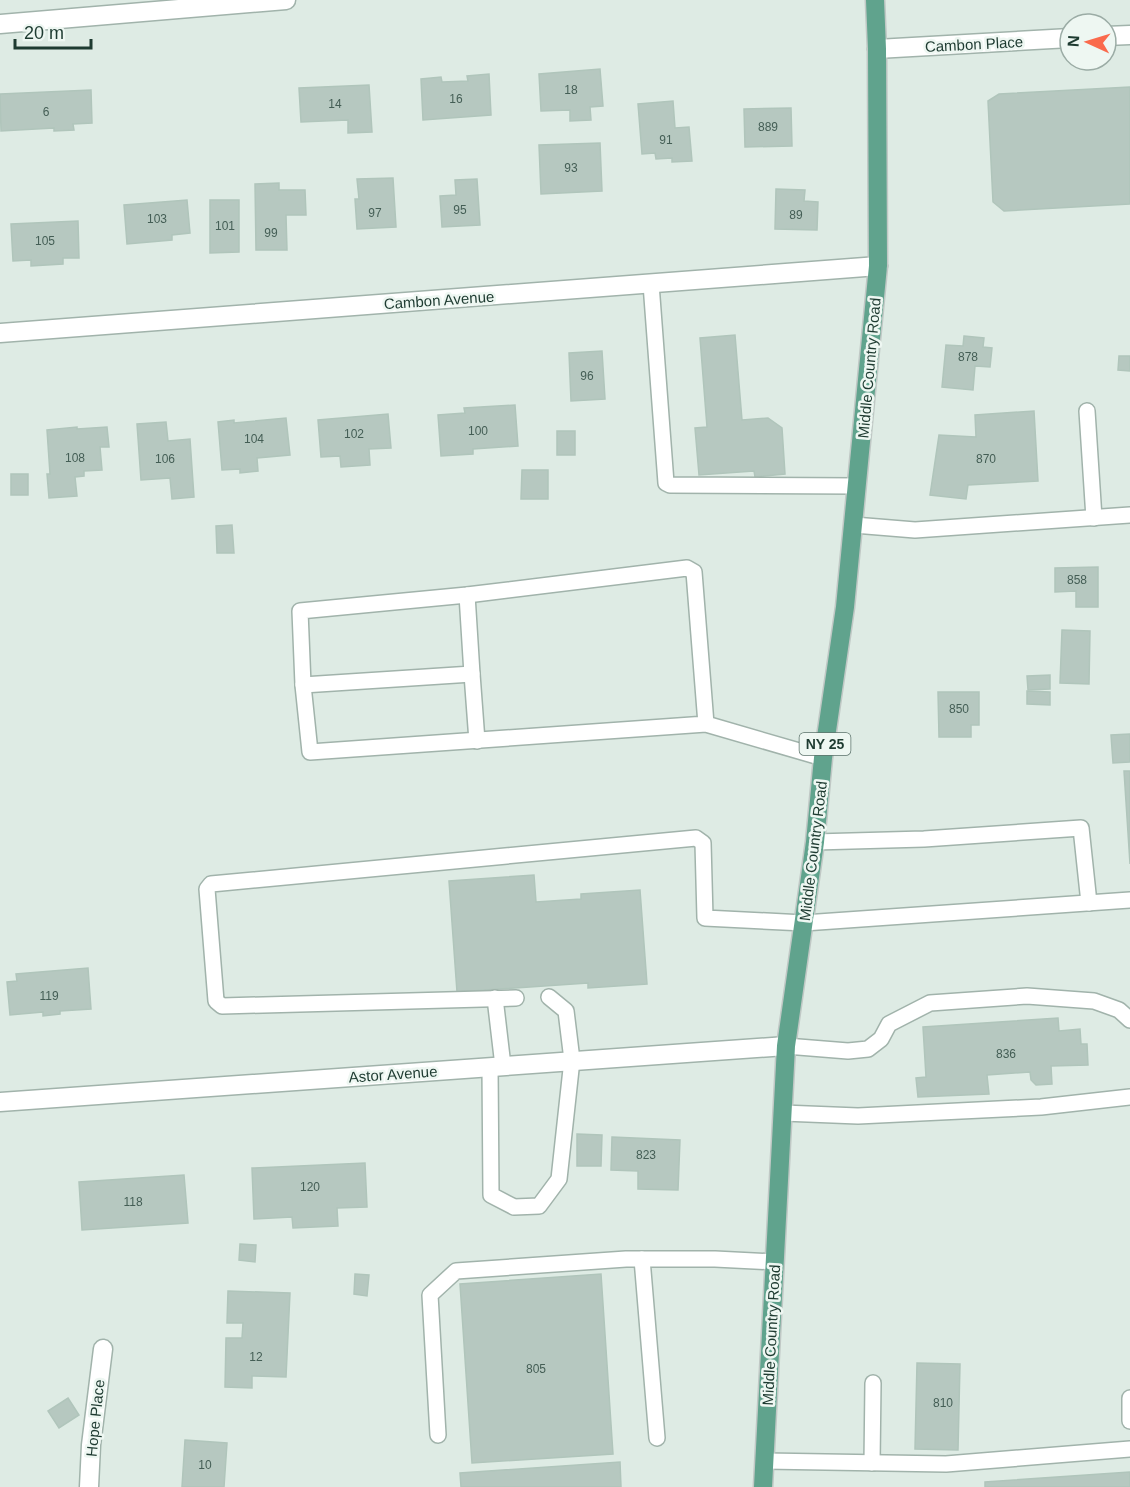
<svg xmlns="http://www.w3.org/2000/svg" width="1130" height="1487" viewBox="0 0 1130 1487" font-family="Arial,sans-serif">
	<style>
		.building { fill: #b6c8c0; stroke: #b0c5bb; stroke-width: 1.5 }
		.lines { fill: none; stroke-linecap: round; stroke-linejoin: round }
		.service-casing { stroke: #a1b3ab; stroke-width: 18 }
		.minor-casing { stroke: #a1b3ab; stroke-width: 21 }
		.primary-casing { stroke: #c0c8c5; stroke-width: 21 }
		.service { stroke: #fff; stroke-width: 15 }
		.minor { stroke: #fff; stroke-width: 18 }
		.primary { stroke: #60a38d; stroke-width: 18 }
		.labels { text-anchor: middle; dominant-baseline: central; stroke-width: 5; stroke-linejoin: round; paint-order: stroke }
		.number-label { font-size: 12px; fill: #445e55 }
		.shield { fill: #eef7f2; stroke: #5c736b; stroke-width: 1.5 }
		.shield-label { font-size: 14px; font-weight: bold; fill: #1e3b31 }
		.street-label { font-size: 15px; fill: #1e3b31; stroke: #eef7f2 }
	</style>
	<rect width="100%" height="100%" fill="#deebe4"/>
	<!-- building -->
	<g class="building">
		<polygon points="600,69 603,106 590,107 591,120 570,121 570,110 541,111 539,74"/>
		<polygon points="489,74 491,115 423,120 421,79 441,77 442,82 468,81 467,76"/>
		<polygon points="369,85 372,132 348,133 348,120 301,122 299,88"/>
		<polygon points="1130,87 1130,204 1004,211 993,202 988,101 999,94"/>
		<polygon points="91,90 92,123 73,124 74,130 54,131 54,128 1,131 0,94"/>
		<polygon points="673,101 675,128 689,127 692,161 672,162 672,158 656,159 655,153 642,154 638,104"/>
		<polygon points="791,108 792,146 745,147 744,109"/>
		<polygon points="600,143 602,191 541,194 539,145"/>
		<polygon points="393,178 396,227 357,229 355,199 359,199 357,179"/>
		<polygon points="477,179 480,225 442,227 440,196 456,195 455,180"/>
		<polygon points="279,183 279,190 305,190 306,215 286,215 287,250 256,250 255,184"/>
		<polygon points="776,189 805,190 804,201 818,202 817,230 775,229"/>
		<polygon points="187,200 190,233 172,235 172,240 127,244 124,205"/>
		<polygon points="210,200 239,200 239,252 210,253"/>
		<polygon points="78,221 79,258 63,258 63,264 31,266 31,260 13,261 11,224"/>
		<polygon points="735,335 742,420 768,418 782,428 785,474 755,477 754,471 699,475 695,428 707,427 700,338"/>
		<polygon points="964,336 984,338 983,347 992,348 990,367 975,366 973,390 942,387 946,345 963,346"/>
		<polygon points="602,351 605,399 571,401 569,353"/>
		<polygon points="1119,356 1130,356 1130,371 1118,370"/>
		<polygon points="515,405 518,446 473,449 473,454 441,456 438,415 465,413 464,408"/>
		<polygon points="1034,411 1038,481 968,485 966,499 930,495 939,435 976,437 975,415"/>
		<polygon points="388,414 391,448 369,449 370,465 341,467 340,456 321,457 318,420"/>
		<polygon points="286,418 290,455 257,458 258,471 240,473 240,469 222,470 218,422 234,420 234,423"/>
		<polygon points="166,422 168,441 190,439 194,497 172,499 170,478 141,480 137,424"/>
		<polygon points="77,427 77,429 107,427 109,447 100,447 102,470 84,471 84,476 75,477 77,496 49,498 47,474 50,474 47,430"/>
		<rect x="557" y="431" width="18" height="24"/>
		<polygon points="522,470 548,470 548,499 521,499"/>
		<rect x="11" y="474" width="17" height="21"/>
		<polygon points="232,525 234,553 217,553 216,526"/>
		<polygon points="1098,567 1098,607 1076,607 1076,591 1055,592 1055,568"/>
		<polygon points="1062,630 1090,631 1089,684 1060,683"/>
		<polygon points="1050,675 1050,689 1028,690 1027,676"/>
		<polygon points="1027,691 1050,692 1050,705 1027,704"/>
		<polygon points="938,692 979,692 979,725 971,725 971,737 939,737"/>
		<polygon points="1130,734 1130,762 1113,763 1111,735"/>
		<polygon points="1124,771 1130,771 1130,864"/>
		<polygon points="534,875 536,902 581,899 581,894 640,890 647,984 588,988 588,983 457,992 449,881"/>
		<polygon points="88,968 91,1009 60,1011 60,1014 43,1016 43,1012 10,1015 7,982 17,981 16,974"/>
		<polygon points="1058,1018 1059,1031 1080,1029 1081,1044 1087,1044 1088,1065 1051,1066 1052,1084 1036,1085 1031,1080 1030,1072 987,1075 989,1094 918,1097 916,1078 926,1077 923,1027"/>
		<polygon points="577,1134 602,1135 601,1166 577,1166"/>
		<polygon points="612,1137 680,1140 678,1190 638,1189 638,1171 611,1170"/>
		<polygon points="365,1163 367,1207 337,1208 338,1226 293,1228 292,1217 254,1219 252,1168"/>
		<polygon points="184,1175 188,1223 82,1230 79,1182"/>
		<polygon points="240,1244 256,1245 255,1262 239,1260"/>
		<polygon points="355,1274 369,1275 367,1296 354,1294"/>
		<polygon points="601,1274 613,1454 472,1463 460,1284"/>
		<polygon points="228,1291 290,1293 286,1377 252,1376 252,1388 225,1387 226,1338 242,1338 243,1323 227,1323"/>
		<polygon points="917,1363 960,1364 958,1450 915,1449"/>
		<polygon points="68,1398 79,1415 59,1428 48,1411"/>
		<polygon points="185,1440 227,1443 224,1487 182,1487"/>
		<polygon points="620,1462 621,1487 461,1487 460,1473"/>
		<polygon points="1130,1472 1130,1487 985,1487 985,1482"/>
	</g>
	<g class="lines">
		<!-- service casing -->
		<g class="service-casing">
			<g id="service">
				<polyline points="651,284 666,483 670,485 857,486"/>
				<polyline points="1087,411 1094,518"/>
				<polyline points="854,525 915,530 1130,515"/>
				<polyline points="472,674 477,741"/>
				<polyline points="303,685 472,674 467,595"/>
				<polyline points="706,724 694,572 687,568 467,595 300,611 303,685 310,752 706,724 823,758"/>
				<polyline points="815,842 924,839 1081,828 1089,903"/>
				<polyline points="495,998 503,1066"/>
				<polyline points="516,998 222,1006 216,1001 207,889 211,884 696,838 703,843 705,918 804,923 1130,900"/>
				<polyline points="786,1046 848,1051 868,1049 881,1039 889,1024 930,1003 1027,996 1094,1001 1119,1010 1130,1020"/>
				<polyline points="490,1067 491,1195 514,1207 539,1206 559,1179 572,1060 566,1011 549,997"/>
				<polyline points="783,1113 858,1116 1041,1107 1130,1097"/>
				<polyline points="642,1259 657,1438"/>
				<polyline points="1130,1398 1130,1421"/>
				<polyline points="438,1435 430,1295 456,1271 626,1259 715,1259 775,1262"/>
				<polyline points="765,1461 946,1464 1130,1449"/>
				<polyline points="872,1463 873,1383"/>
			</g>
		</g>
		<!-- minor casing -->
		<g class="minor-casing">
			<g id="minor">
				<polyline points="0,24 286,0"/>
				<polyline points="1106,36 1130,35"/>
				<polyline points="877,49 1070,38"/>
				<polyline points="0,333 878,266"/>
				<polyline points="0,1102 786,1046"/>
				<polyline points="89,1487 91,1445 103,1349"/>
			</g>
		</g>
		<!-- primary casing -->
		<g class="primary-casing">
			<polyline id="primary" points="763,1487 786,1046 815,842 823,758 845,607 878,266 877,49 875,0"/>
		</g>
		<!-- service -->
		<use href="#service" class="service"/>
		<!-- minor -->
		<use href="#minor" class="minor"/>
		<!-- primary -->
		<use href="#primary" class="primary"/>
	</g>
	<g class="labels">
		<!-- number labels -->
		<g class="number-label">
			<text x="571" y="90">18</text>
			<text x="456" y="99">16</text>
			<text x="335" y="104">14</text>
			<text x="46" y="112">6</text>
			<text x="768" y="127">889</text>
			<text x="666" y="140">91</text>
			<text x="571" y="168">93</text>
			<text x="460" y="210">95</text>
			<text x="375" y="213">97</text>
			<text x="796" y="215">89</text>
			<text x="157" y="219">103</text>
			<text x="225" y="226">101</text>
			<text x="271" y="233">99</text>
			<text x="45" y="241">105</text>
			<text x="968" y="357">878</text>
			<text x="587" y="376">96</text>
			<text x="478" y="431">100</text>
			<text x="354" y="434">102</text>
			<text x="254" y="439">104</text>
			<text x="75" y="458">108</text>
			<text x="165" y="459">106</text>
			<text x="986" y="459">870</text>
			<text x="1077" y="580">858</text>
			<text x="959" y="709">850</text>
			<text x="49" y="996">119</text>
			<text x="1006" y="1054">836</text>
			<text x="646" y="1155">823</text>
			<text x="310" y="1187">120</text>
			<text x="133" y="1202">118</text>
			<text x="256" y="1357">12</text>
			<text x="536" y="1369">805</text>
			<text x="943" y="1403">810</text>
			<text x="205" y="1465">10</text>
		</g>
		<!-- shield labels -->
		<rect class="shield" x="799.5" y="733" width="51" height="22" rx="4.5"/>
		<g class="shield-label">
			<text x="825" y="744">NY 25</text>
		</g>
		<!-- street labels -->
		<g class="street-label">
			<text transform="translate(974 44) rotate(-3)">Cambon Place</text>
			<text transform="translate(439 300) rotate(-4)">Cambon Avenue</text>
			<text transform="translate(869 368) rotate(-85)">Middle Country Road</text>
			<text transform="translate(813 851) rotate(-83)">Middle Country Road</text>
			<text transform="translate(393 1074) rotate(-4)">Astor Avenue</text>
			<text transform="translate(771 1335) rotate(-87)">Middle Country Road</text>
			<text transform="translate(95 1418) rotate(-84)">Hope Place</text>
		</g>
	</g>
	<!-- north arrow -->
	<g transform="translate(1088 42) rotate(274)"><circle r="28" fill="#eef7f2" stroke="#9baca5" stroke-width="1.5"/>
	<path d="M0-4.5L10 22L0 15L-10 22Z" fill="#fa6a4c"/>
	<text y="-9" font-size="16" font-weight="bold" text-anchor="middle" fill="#1e3b31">N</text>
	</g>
	<!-- scale -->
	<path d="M15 39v9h76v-9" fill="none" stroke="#1e3b31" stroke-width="3"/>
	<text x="24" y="39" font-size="18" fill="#1e3b31" stroke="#eef7f2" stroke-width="4.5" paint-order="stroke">20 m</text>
</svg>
